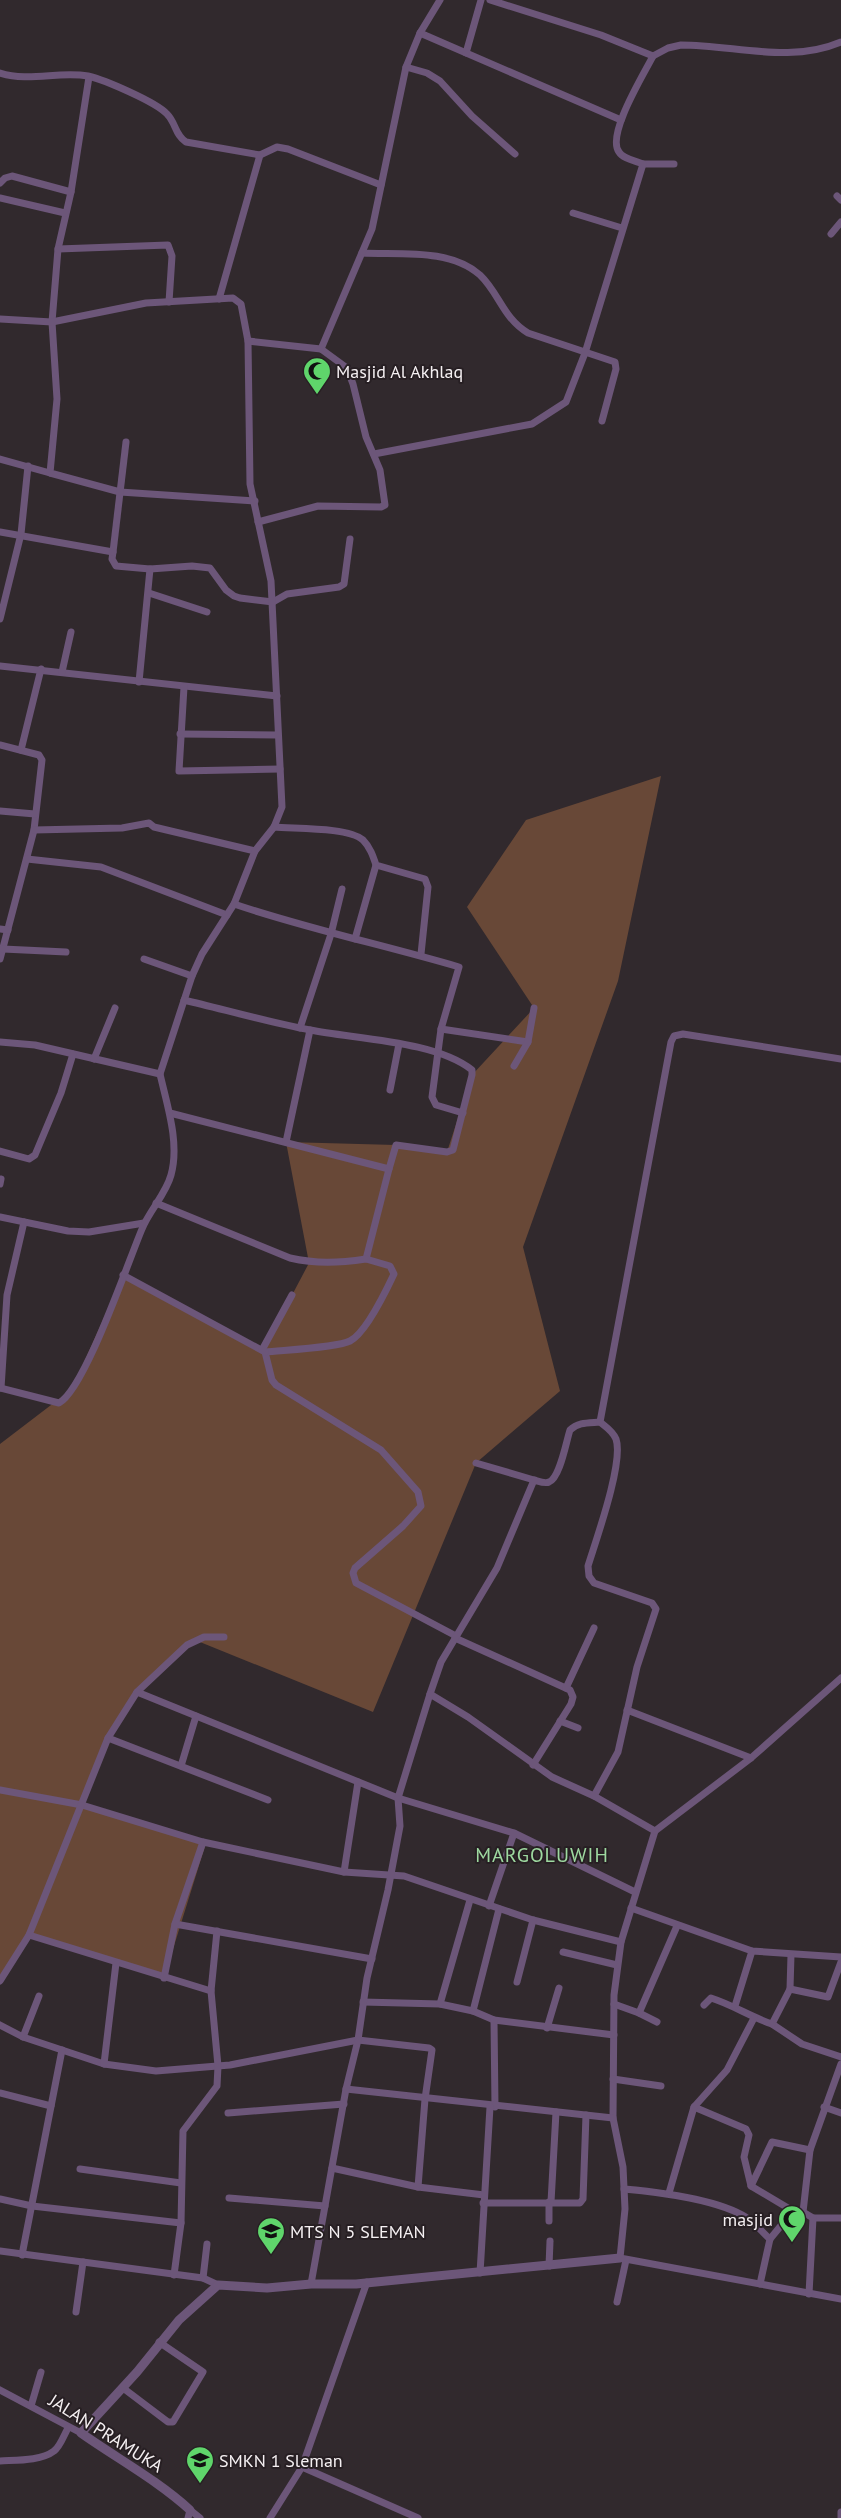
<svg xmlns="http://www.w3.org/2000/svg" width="841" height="2518" viewBox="0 0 841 2518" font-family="'PT Sans',sans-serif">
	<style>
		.green { fill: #684837 }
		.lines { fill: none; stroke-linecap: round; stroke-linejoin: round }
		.minor { stroke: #6c5679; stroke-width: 7 }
		.tertiary { stroke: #6c5679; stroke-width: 9 }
		.labels { text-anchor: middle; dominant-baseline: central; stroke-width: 4; stroke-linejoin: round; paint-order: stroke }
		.poi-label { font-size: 18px; fill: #f5f0f2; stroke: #271f23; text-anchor: start }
		.street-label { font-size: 18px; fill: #f5f0f2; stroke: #271f23 }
		.quarter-label { font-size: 20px; letter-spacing: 1px; fill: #9ed9a0; stroke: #271f23 }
	</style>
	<rect width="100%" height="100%" fill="#31292d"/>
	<!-- green -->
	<polygon class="green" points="661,776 618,981 523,1247 560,1391 476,1463 373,1712 195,1640 137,1692 108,1738 81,1805 206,1843 164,1978 29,1935 0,1982 0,1444 72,1389 123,1275 263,1350 309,1263 286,1142 396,1145 447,1152 472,1075 534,1008 467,907 526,820"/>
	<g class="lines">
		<!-- minor -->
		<g class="minor">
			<path d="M490,0L601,35L653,56L668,48L681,45C735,45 790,64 841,42"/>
			<polyline points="420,33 621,120"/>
			<polyline points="466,53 481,0"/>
			<polyline points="406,67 427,73 440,81 472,116 515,154"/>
			<path d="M0,73C29,82 59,71 88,76C105,80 156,102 167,114C176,123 175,135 186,142L260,155"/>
			<polyline points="89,77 71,192 58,249 52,322 57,399 50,473 120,492 255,501"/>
			<polyline points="643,164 674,164"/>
			<polyline points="0,183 5,178 12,176 71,192"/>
			<polyline points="837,196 841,200"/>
			<polyline points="0,198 65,213"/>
			<polyline points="573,213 622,228"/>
			<polyline points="831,234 841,222"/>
			<polyline points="58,249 168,245 172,256 169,302"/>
			<path d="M362,253C399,255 450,248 480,275C499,293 503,318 528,333L615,362L616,369L602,421"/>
			<polyline points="219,299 260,155 277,147 288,149 381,185"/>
			<polyline points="0,319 52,322 146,303 233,298 241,304 248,341"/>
			<path d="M374,454L532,424L566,402L585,353L643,164C636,161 623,159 619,152C606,135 644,74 653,56"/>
			<polyline points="0,459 50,473"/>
			<polyline points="258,522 318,506 381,507 385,505 380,470 366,437 353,384 347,368 321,349"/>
			<polyline points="0,532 113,552 112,559 116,566 150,569 192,566 210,568 226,590 234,596 240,598 273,602 287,594 339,587 344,584 350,539"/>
			<polyline points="113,552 126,442"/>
			<polyline points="149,593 207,612"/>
			<polyline points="0,619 21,534 28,466"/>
			<polyline points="0,666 277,696"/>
			<polyline points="62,672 71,632"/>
			<polyline points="139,682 150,569"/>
			<polyline points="184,687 179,771 280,769"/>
			<polyline points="180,734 277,735"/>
			<polyline points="0,745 39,755 42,760 34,830 0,959"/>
			<polyline points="21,750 41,669"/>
			<polyline points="0,811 35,814"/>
			<path d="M274,827C295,829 348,827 363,840C370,847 373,856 376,865L425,879L428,887L421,954"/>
			<polyline points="34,830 122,828 149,823 154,827 255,851"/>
			<polyline points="27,859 101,867 227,915"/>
			<path d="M234,904C308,929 384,945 459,967L441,1029L432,1097L436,1105L463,1113"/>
			<polyline points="0,929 8,930"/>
			<polyline points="355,939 376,865"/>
			<polyline points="3,949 66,952"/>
			<polyline points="144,959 192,976"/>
			<polyline points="300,1028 331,934 342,889"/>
			<polyline points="441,1029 528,1042"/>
			<polyline points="0,1042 35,1045 160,1074 192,976 202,954 234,904 255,851 274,827 282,807 271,581 250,484 248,341 321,349 372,229 406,67 420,33 440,0"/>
			<polyline points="94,1059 115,1008"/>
			<polyline points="514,1066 528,1042 534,1008"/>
			<polyline points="390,1090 399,1044"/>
			<path d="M170,1113L389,1169L396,1145L447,1152L453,1150L472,1075V1070C436,1041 356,1039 310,1030C268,1022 226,1010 184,1000"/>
			<polyline points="286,1142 310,1030"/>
			<polyline points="0,1151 29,1159 35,1155 61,1093 73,1054"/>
			<path d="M389,1169L366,1259L390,1266L394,1274C386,1291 366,1333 350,1341C336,1348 283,1350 265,1352L272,1380L276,1385L381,1450L418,1492L421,1506L403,1526L355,1568L353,1573L356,1583L456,1636"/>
			<polyline points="0,1184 1,1179"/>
			<path d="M156,1203L290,1258C316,1264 339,1263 366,1259"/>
			<polyline points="0,1217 68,1231 89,1232 144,1223"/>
			<polyline points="123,1275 265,1352"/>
			<polyline points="262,1350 292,1295"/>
			<path d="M0,1388L59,1403C85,1389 128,1262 142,1229C149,1211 166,1194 171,1175C180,1143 167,1105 160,1074"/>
			<polyline points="1,1388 7,1295 24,1222"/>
			<polyline points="476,1463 534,1480"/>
			<polyline points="455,1638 570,1690 573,1697 571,1704 533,1765"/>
			<polyline points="841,1678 751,1758 655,1831 621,1942 614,1995 613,2118 623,2167 625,2209 620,2258 841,2299"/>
			<polyline points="566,1688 594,1628"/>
			<polyline points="137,1692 187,1645 204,1637 224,1637"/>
			<path d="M430,1694L441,1662L497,1568L534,1480C538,1481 545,1484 549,1482C560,1478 566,1442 570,1430C578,1422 589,1423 600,1422"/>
			<polyline points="627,1710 751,1758"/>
			<polyline points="560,1721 578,1728"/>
			<polyline points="108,1738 268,1800"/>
			<polyline points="181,1766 196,1716"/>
			<polyline points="0,1790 82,1805 203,1842"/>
			<path d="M594,1796L618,1752L637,1667L656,1609L652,1603L594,1583L589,1576L588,1566C596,1540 624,1462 616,1439C613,1431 606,1427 600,1422L671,1042L674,1036L683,1034L841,1059"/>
			<polyline points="344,1872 358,1782"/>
			<polyline points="489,1906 514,1833"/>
			<polyline points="631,1908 752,1951 841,1957"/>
			<polyline points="175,1924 372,1959"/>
			<polyline points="29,1935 211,1991"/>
			<polyline points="563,1952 617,1965"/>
			<polyline points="791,1955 790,1989 772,2024 802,2044 841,2057"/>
			<polyline points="164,1978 175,1924 203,1842 344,1872 404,1876 533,1920 621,1942"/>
			<polyline points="0,1981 29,1935 108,1738 137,1692 398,1798 514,1833 635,1892"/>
			<polyline points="517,1982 533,1920"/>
			<polyline points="790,1989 828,1997 841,1962"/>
			<polyline points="363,2002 440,2004 473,2011 494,2020 614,2035"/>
			<polyline points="440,2004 470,1900"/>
			<polyline points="614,2004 639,2013 657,2022"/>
			<path d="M704,2005L711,1998C733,2005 751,2017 772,2024"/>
			<polyline points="735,2006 752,1951"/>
			<polyline points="473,2011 499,1909"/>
			<polyline points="639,2013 677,1926"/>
			<polyline points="494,2020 495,2107"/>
			<polyline points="0,2025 23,2037 104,2064 156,2071 230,2065 358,2040 429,2048 432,2050 425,2099 418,2187"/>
			<polyline points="547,2028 559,1988"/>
			<polyline points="23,2037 39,1996"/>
			<polyline points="104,2064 116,1963"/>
			<polyline points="613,2079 661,2086"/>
			<polyline points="346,2089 613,2118"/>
			<polyline points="0,2093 51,2106"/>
			<polyline points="694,2107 746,2129 749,2135 744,2157 751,2186 793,2211"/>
			<polyline points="824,2107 841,2113"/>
			<polyline points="228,2113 344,2104"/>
			<polyline points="332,2168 418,2187 484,2195"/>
			<polyline points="80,2169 181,2183"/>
			<polyline points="751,2186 772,2142 810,2150"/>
			<path d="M624,2189C658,2192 723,2200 750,2220C757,2225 763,2233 770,2239"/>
			<polyline points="669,2193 694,2107 727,2070 754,2018"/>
			<polyline points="229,2198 325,2206"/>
			<polyline points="0,2199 32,2206 181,2223"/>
			<polyline points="549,2202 549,2221"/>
			<polyline points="551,2202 556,2112"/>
			<polyline points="483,2203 580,2203 583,2199 586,2115"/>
			<polyline points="803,2212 810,2150 841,2064"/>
			<polyline points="0,2251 203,2278 218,2285"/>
			<polyline points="22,2255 62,2050"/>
			<polyline points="549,2266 550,2241"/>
			<polyline points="480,2273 490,2107"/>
			<polyline points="174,2275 181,2223 183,2131 217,2086 218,2066 211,1991 217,1931"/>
			<polyline points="203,2278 207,2244"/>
			<polyline points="311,2284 346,2089 358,2040 367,1978 388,1890 400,1826 398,1798 430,1694 468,1717 552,1777 594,1796 655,1831"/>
			<polyline points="760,2284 770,2239 793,2211 803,2212 813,2218 841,2218"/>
			<polyline points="809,2294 813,2218"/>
			<polyline points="617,2302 626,2260"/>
			<polyline points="76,2312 83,2262"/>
			<polyline points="123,2388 168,2422 173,2422 203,2372 159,2342"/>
			<polyline points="0,2390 81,2433"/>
			<polyline points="31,2406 41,2372"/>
			<path d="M0,2461C16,2460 41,2461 54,2451C60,2447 64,2435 68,2428"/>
			<polyline points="302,2467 367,2282"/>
			<polyline points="188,2518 190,2510 200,2518"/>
			<polyline points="270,2518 302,2467 418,2518"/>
			<polyline points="841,2518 841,2512"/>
		</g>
		<!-- tertiary -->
		<path class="tertiary" d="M190,2510C157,2480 118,2459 81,2433L137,2372L179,2320L218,2285L267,2288L311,2284H356L620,2258"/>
	</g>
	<!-- icons -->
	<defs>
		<g id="mosque-pin" transform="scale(1.4375)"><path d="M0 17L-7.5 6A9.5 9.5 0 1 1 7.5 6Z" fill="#5fd56b" stroke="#271f23"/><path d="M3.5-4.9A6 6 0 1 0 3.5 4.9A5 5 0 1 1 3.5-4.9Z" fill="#111"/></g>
		<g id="school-pin" transform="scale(1.4375)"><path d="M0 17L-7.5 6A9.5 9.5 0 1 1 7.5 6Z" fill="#5fd56b" stroke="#271f23"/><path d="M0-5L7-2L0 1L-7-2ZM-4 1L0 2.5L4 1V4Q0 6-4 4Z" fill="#111"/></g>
	</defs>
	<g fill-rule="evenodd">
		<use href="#mosque-pin" x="317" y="371"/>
		<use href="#mosque-pin" x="792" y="2219"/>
		<use href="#school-pin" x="271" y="2231"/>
		<use href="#school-pin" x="200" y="2460"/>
	</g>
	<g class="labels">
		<!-- poi labels -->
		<g class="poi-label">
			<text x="336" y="371">Masjid Al Akhlaq</text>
			<text x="773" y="2219" text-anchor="end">masjid</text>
			<text x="290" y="2231">MTS N 5 SLEMAN</text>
			<text x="219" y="2460">SMKN 1 Sleman</text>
		</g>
		<!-- street labels -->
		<g class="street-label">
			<text transform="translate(106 2433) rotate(32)">JALAN PRAMUKA</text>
		</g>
		<!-- quarter labels -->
		<g class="quarter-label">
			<text x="542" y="1855">MARGOLUWIH</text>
		</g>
	</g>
</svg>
